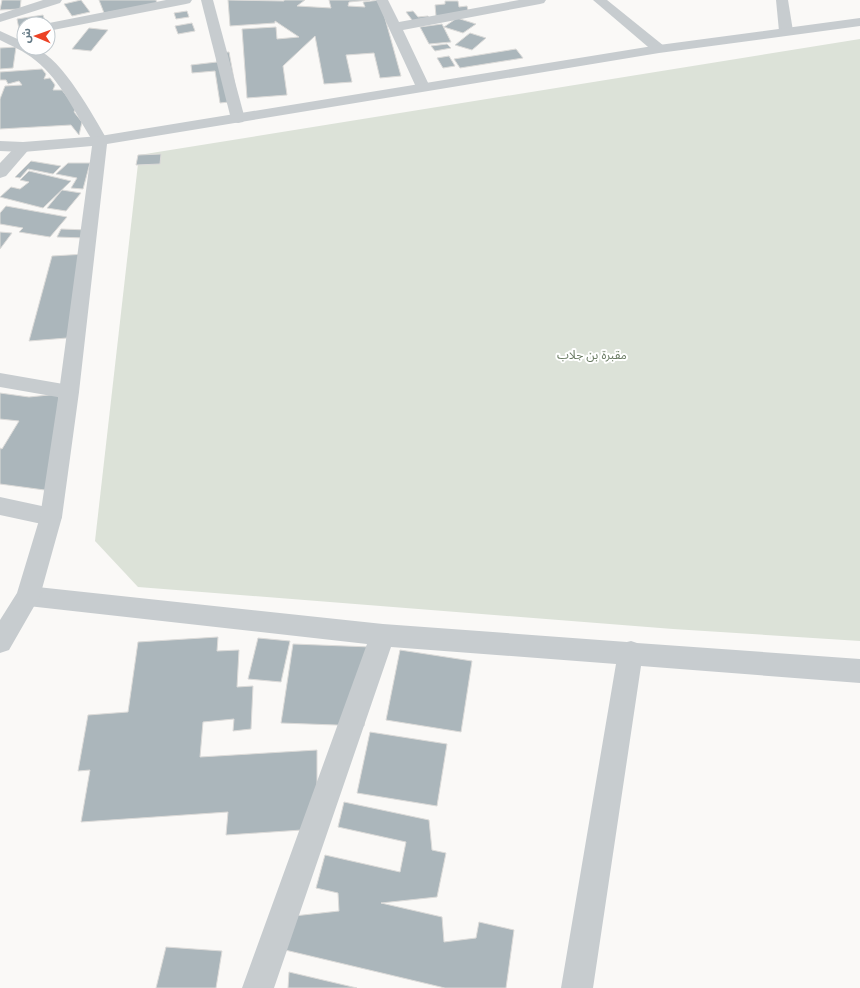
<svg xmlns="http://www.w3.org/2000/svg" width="860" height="988" viewBox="0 0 860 988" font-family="Lato,'Noto Sans Arabic',sans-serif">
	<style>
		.green { fill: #dce2d8 }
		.building { fill: #abb6bb; stroke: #dcdbd9 }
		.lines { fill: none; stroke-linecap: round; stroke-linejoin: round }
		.minor { fill: #c7cccf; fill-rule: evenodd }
		.tertiary { fill: #c7cccf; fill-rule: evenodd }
		.labels { text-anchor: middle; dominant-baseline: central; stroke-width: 4; stroke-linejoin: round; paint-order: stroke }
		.park-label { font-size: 12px; fill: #697a62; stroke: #fff }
	</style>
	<rect width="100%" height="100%" fill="#faf9f7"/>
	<!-- green -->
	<polygon class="green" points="860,39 860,641 673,629 138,587 95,541 139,155"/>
	<!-- building -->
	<g class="building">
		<polygon points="2,0 21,0 20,9 0,10"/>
		<polygon points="81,0 90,12 72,16 64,4"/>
		<polygon points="99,0 156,0 157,4 104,13"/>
		<polygon points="228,0 284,1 284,0 305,0 297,6 331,8 329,0 370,0 349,2 348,6 365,7 363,2 380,0 401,76 380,78 374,53 346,55 352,82 324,84 315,36 283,66 287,95 247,98 242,29 276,27 277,39 299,37 275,21 275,23 230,26"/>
		<polygon points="445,1 458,1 459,7 467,6 469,15 436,16 435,5 445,4"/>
		<polygon points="187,11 189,17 176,19 174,13"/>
		<polygon points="413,11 418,17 428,16 432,21 415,24 406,12"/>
		<polygon points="43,15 46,24 24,24 24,28 19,29 17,19"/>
		<polygon points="457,18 476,24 463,33 444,27"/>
		<polygon points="192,23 195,31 178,34 175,26"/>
		<polygon points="442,24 451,42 429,44 420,27"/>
		<polygon points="89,28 108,30 91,51 72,49"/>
		<polygon points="470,33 486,38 472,50 455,45"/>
		<polygon points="447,44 451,48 435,51 431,46"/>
		<polygon points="16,47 13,68 0,69 0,48"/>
		<polygon points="516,49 523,58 460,68 454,59"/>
		<polygon points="229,52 238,101 220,103 215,71 192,73 191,65 217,62 216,53"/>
		<polygon points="449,56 455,66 443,68 437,58"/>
		<polygon points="42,69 46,74 44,79 50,78 55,85 53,90 62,90 76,108 74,112 82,122 79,135 71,125 0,129 0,99 5,86 22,85 19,81 8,84 6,80 0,80 0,72"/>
		<polygon points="161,154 160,164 136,165 138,155"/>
		<polygon points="31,161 61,166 53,174 28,169 20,178 15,177"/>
		<polygon points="68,163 90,163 83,189 71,188 77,178 56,174"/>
		<polygon points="29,171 71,181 43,208 0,197 11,187 20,189 29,182 20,180"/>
		<polygon points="62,190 81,193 66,211 47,208"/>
		<polygon points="6,206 67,217 50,237 19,232 23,228 0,224 0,213"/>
		<polygon points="61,229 88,230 85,238 57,237"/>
		<polygon points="0,232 12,233 0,249"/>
		<polygon points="86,254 67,338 29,341 52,256"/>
		<polygon points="0,393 29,397 59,394 52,491 0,484 0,448 2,449 19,421 0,419"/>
		<polygon points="218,637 217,651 239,650 237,687 253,686 251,729 233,731 234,719 203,722 200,757 317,750 317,829 226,835 228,812 81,822 90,770 78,771 88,715 128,712 138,642"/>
		<polygon points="258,638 290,641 281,682 248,679"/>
		<polygon points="293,644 371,647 364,726 281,723"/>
		<polygon points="400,650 472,661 461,732 386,720"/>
		<polygon points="370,732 447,744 437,806 357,793"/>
		<polygon points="344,802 429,820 432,850 446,853 437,897 381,903 442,917 444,942 476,938 479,922 514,930 506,988 445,988 285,950 294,916 339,911 338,893 316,888 325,855 400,872 406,842 338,827"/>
		<polygon points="166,947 222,951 216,988 156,988"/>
		<polygon points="289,972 357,988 288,988"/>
	</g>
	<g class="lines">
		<!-- minor -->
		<g class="minor">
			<polygon points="43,0 62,0 60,3 0,22 0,14"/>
			<polygon points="166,0 192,0 190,3 186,4 48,31 48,24 44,24"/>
			<polygon points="201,0 213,0 245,119 243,122 238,123 233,122 231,119"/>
			<polygon points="376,0 388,0 399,22 519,0 546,0 544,3 540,4 403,30 430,87 428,90 423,91 418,90 416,87"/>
			<polygon points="593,0 607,0 664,46 666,49 664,52 654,52"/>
			<polygon points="776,0 788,0 793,31 791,34 781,34 779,31"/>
			<path d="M0,31L24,42V48C28,48 33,47 36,49C63,59 93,116 108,141L105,144L100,146L95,144C75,115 63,82 35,60C24,51 12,46 0,40Z"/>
			<polygon points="23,142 28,144 31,147 6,176 0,178 0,163 18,144"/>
			<polygon points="0,373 69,385 76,387 79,392 76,397 69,399 0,387"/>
			<polygon points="0,497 51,508 59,511 62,517 59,523 51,526 0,515"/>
			<polygon points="28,586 383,624 627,642 631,641 637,643 860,659 860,683 641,666 593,988 561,988 616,664 391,647 274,988 242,988 367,644 28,606 20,603 16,596 20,589"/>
		</g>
		<!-- tertiary -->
		<polygon class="tertiary" points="860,18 860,26 659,53 107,144 79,392 62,517 40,596 9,650 0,653 0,620 17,593 40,517 59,392 92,146 23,152 0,151 0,141 23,142 100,136 659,45"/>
	</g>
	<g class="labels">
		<!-- park labels -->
		<g class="park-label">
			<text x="592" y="354">مقبرة بن جلاب</text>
		</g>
	</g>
	<!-- north arrow -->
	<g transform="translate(36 36) rotate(272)"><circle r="19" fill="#ffffff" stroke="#c1c9ce"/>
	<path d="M0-3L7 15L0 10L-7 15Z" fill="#ec4225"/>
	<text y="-6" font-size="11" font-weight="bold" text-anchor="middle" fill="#637884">ش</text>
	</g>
</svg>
